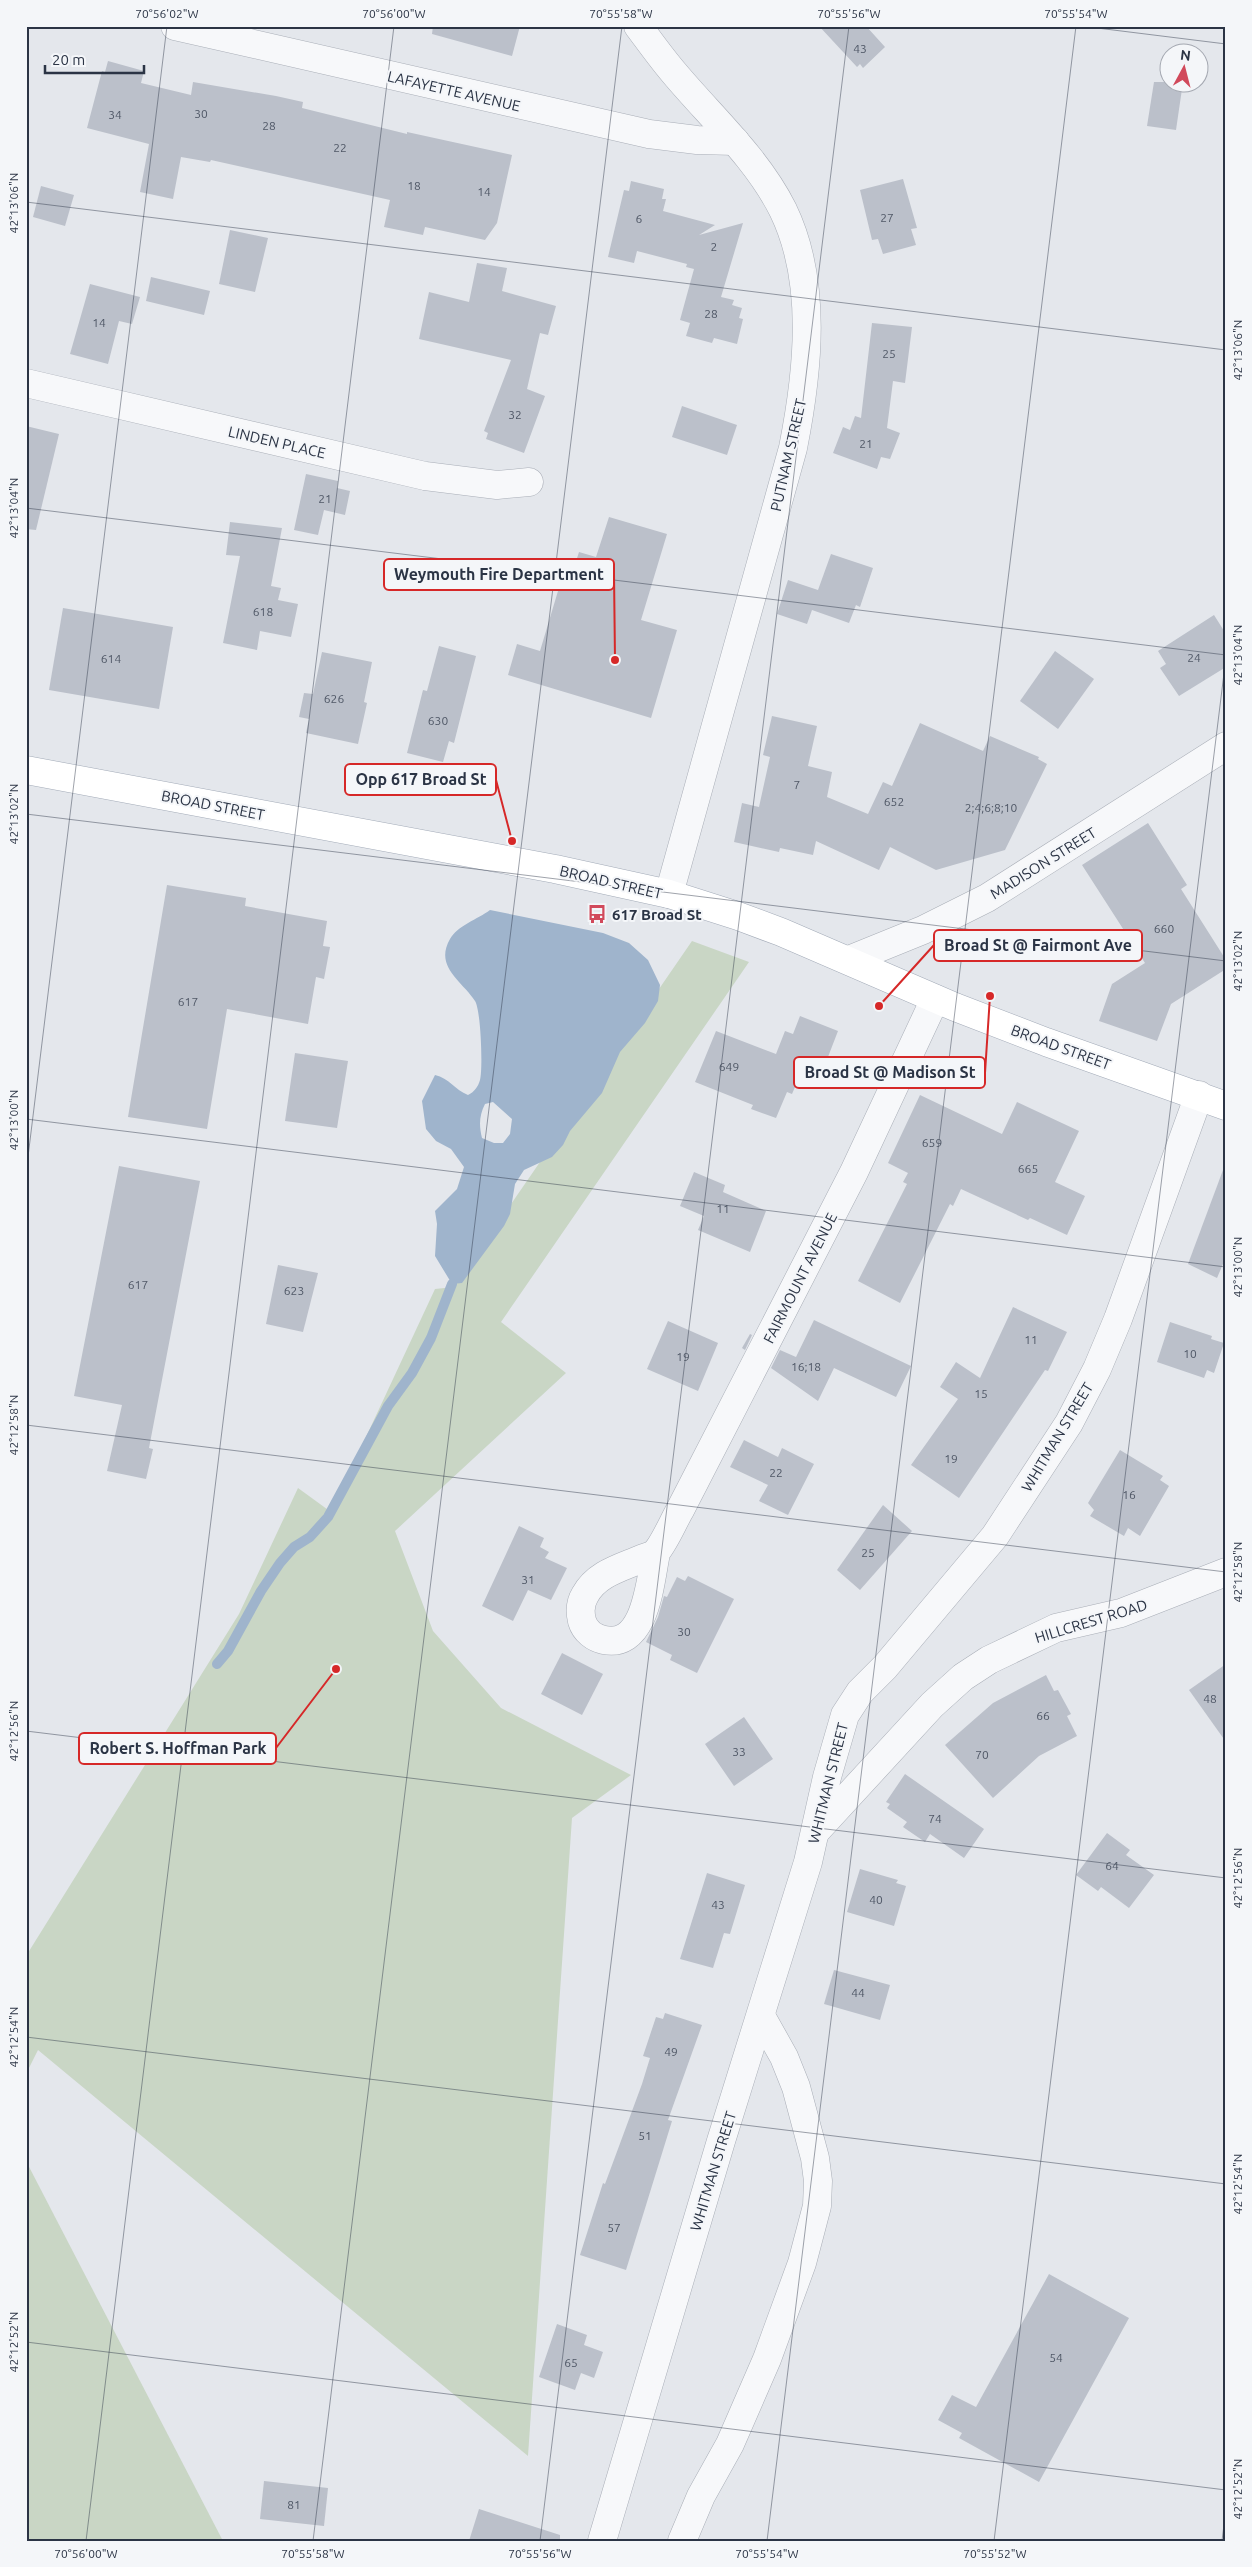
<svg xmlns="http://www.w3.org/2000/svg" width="1252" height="2567" viewBox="0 0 1252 2567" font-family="Ubuntu,sans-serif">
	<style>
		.green { fill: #c9d6c5 }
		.water { fill: #9fb4cc; fill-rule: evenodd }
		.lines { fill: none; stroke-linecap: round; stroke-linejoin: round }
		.stream { stroke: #9fb4cc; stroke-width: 10 }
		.building { fill: #bbc0ca }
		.minor-casing { stroke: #a9aeb7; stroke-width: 29 }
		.major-casing { stroke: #a3abb8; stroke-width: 29 }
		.minor { stroke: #f7f8fa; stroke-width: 28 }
		.major { stroke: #fff; stroke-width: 28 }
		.ticks { fill: none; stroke: #2b3445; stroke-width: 1; stroke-opacity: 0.45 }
		.labels { text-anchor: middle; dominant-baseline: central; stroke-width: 4; stroke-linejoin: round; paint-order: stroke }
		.number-label { font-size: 12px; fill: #4f5766 }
		.street-label { font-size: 15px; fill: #2b3445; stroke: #f4f6f9 }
		.poi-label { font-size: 15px; font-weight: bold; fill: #2b3445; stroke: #f4f6f9; text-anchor: start }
		.leader { fill: none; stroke: #d62828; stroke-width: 2 }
		.callout-dot { fill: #d62828; stroke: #f4f6f9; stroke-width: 2 }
		.callout { fill: #f4f6f9; stroke: #d62828; stroke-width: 2 }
		.callout-label { font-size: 16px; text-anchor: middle; font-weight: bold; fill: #2b3445 }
		.neatline { fill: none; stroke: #2b3445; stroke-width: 2 }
		.ticks-label { font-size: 12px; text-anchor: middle; fill: #2b3445 }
	</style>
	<rect width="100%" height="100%" fill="#e4e7ec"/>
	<!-- green -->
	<g class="green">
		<polygon points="692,941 749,962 501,1322 566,1373 395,1531 433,1631 501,1708 631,1775 572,1818 528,2456 38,2050 26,2074 26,1956 239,1614 298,1488 331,1512 435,1289 454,1287"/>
		<polygon points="26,2161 223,2541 26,2541"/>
	</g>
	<!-- water -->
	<path class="water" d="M490,910L603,933L629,943L648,960L660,985L658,1001L645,1023L620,1052L602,1093L570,1131L563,1145L552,1157L524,1170L515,1184L510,1214L504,1226L462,1283L452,1284L435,1256L437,1224L435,1211L457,1189L464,1167L451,1149L436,1141L426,1129L422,1101L435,1075C449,1078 455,1090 468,1095C474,1092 478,1087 480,1080C483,1070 481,1010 475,1001C462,981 434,967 450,939C457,926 478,919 490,910ZM493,1102L512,1119L510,1134L503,1143H494L482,1138C479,1125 479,1116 485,1104Z"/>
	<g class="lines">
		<!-- stream -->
		<polyline class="stream" points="217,1664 228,1651 261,1591 280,1563 294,1547 310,1537 328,1517 388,1406 412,1373 431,1338 452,1284"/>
	</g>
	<!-- building -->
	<g class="building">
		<polygon points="433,26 520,26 512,56 432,34"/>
		<polygon points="819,26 866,26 885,47 863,68 860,64 857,67"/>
		<polygon points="108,61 144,71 141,83 191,95 193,82 276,96 303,102 302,108 407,134 407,132 512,155 497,223 485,240 425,227 423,235 384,227 390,200 211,160 210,162 181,157 173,199 140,192 149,144 87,128 102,71 105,72"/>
		<polygon points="1154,82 1183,82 1176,130 1147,126"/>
		<polygon points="903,179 917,228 911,229 916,245 883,254 878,239 872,240 860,190"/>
		<polygon points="631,181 664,189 662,199 666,199 663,211 715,225 699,235 743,223 721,297 734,300 732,305 742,308 739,318 743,319 737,344 714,338 712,343 686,336 690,323 680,320 694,269 686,267 687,264 637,251 634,263 608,257 624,190 629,191"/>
		<polygon points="41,186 74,195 65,226 33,217"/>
		<polygon points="230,230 268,238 255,292 219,284"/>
		<polygon points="477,263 507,268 502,291 556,306 548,335 540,333 527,389 545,396 524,453 486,439 488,433 484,431 511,360 419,339 429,292 469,302"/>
		<polygon points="151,277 210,291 204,315 146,301"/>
		<polygon points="90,284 140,297 132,324 119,321 108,364 70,354"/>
		<polygon points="872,323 912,327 905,383 893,381 887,428 900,433 890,459 881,457 877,469 833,453 843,427 850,430 855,416 861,418"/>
		<polygon points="682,406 737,425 727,455 672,437"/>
		<polygon points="26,426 59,434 36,530 26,529"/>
		<polygon points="306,474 338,481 337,488 350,491 345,515 324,510 318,535 294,530"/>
		<polygon points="609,517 667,534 641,620 677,630 651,718 508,675 517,644 540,651 561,581 569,583 579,552 596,557"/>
		<polygon points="230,522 282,528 271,586 281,588 278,600 298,604 291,637 260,631 257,650 223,643 240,556 226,555"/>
		<polygon points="831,554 873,568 860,607 856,605 849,623 812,610 807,624 777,614 788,580 818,590"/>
		<polygon points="63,608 173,627 159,709 49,690"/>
		<polygon points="1214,615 1226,634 1226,667 1179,696 1160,668 1166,664 1158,651"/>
		<polygon points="439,646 476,656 454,743 449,741 443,762 407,753 423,690 427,691"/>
		<polygon points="1055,651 1094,679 1058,729 1020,701"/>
		<polygon points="322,652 372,662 364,702 367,703 358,744 306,733 309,719 299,717 304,693 313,694"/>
		<polygon points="772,716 817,726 808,766 832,772 827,797 868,814 883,782 892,786 920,723 983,751 990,736 1039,757 1038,759 1047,764 1005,850 936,870 890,847 879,870 816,841 813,855 780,848 779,852 734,842 742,803 759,807 770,757 763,755"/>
		<polygon points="1148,823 1187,885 1181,889 1226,960 1226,969 1171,1004 1157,1041 1099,1021 1112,984 1145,963 1082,865"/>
		<polygon points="167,885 246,898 245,906 327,921 323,946 330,947 324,979 316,977 308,1024 227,1009 207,1129 128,1117"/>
		<polygon points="800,1016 838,1031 816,1088 798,1080 792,1094 787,1092 776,1118 751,1109 753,1105 695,1082 716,1031 776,1054 785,1031 793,1034"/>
		<polygon points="295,1053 348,1061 337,1128 285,1121"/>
		<polygon points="920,1095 1002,1134 1017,1102 1079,1131 1055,1182 1085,1196 1067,1235 1030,1218 1028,1220 961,1189 953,1206 950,1204 900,1303 858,1281 907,1184 903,1182 908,1173 888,1163"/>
		<polygon points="119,1166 200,1181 149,1448 153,1449 146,1479 107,1471 122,1405 74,1396"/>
		<polygon points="1223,1170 1226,1170 1226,1257 1217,1278 1188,1264"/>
		<polygon points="694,1172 725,1185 723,1192 766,1211 750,1252 698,1230 704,1216 680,1206"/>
		<polygon points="278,1265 318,1273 303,1332 266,1324"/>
		<polygon points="1013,1307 1067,1332 1048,1371 1045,1370 959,1498 911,1465 958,1399 940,1387 956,1362 980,1378"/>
		<polygon points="814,1320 911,1366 896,1397 834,1368 818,1401 771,1368 780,1350 796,1357"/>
		<polygon points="668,1321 718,1343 698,1391 647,1369"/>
		<polygon points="1170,1322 1212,1336 1211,1339 1224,1343 1214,1373 1207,1370 1204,1378 1157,1362"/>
		<polygon points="750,1334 752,1335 745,1350 742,1348"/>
		<polygon points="744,1440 778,1457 782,1448 814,1464 788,1515 759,1501 768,1485 730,1467"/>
		<polygon points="1120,1450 1163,1476 1160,1480 1169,1486 1140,1536 1128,1528 1124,1536 1090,1516 1094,1510 1088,1503"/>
		<polygon points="883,1505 912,1531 860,1590 837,1570"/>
		<polygon points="519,1526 544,1538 540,1547 549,1552 545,1558 567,1568 551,1600 528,1590 513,1621 482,1606"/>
		<polygon points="688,1576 734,1599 697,1673 670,1660 672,1655 646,1642 658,1617 664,1596 667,1597 677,1577 685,1581"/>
		<polygon points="562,1653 603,1674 582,1715 541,1694"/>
		<polygon points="1226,1664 1226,1742 1189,1690"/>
		<polygon points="1046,1675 1054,1691 1058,1690 1071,1714 1067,1716 1077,1736 1039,1756 993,1798 945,1745 993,1703"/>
		<polygon points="744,1717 773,1759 734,1786 705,1744"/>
		<polygon points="905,1774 984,1829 964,1858 930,1834 925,1842 903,1827 907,1822 887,1808 890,1804 886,1802"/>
		<polygon points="1107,1833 1130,1850 1126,1855 1154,1875 1129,1908 1101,1887 1098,1891 1076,1875"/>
		<polygon points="860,1869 898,1880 896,1883 906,1886 894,1926 847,1912"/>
		<polygon points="707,1873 745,1885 730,1934 724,1933 713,1968 680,1959"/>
		<polygon points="834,1970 890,1985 880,2020 824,2004"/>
		<polygon points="665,2013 702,2025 668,2120 672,2121 626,2270 580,2255 603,2183 605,2184 642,2084 650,2058 643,2056 656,2017 663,2019"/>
		<polygon points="1049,2274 1129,2318 1039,2482 959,2438 962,2433 938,2420 952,2395 976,2407"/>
		<polygon points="557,2324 587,2335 584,2345 603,2352 594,2378 581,2373 575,2390 539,2377"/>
		<polygon points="264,2481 328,2488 324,2526 260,2519"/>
		<polygon points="479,2509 560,2535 560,2541 469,2541"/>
	</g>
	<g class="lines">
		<!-- minor casing -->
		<g class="minor-casing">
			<g id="minor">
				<polyline points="175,26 649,134 697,140 735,141"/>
				<path d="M638,26C650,42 662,59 675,74C712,118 757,158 783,210C818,282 808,372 793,448L669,894"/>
				<polyline points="26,383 425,476 497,485 529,482"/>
				<polyline points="849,960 923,930 987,898 1226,746"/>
				<path d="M656,1553C650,1581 646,1649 604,1640C594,1638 585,1631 582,1621C580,1613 580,1603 585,1595C596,1574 620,1568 641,1559C645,1557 652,1556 655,1553C663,1546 674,1520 680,1510L854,1172L935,999"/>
				<polyline points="817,1830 932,1705 963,1677 989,1660 1056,1628 1121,1613 1226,1572"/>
				<polyline points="602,2541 721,2141 808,1862 827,1777 845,1715 860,1692 885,1667 995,1536 1069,1423 1097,1369 1118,1319 1199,1095"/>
				<polyline points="682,2541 701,2496 730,2444 767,2359 802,2263 817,2206 818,2181 815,2158 796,2087 784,2057 761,2016"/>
			</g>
		</g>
		<!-- major casing -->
		<g class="major-casing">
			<polyline id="major" points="26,770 555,869 669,894 738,916 781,932 955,1007 1046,1042 1226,1106"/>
		</g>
		<!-- minor -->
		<use href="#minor" class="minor"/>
		<!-- major -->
		<use href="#major" class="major"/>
	</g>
	<!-- ticks -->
	<path class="ticks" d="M1081,26L1226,44M26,202L1226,350M26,508L1226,655M26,814L1226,961M26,1119L1226,1267M26,1173L167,26M26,1425L1226,1572M26,1731L1226,1878M26,2037L1226,2184M26,2342L1226,2490M86,2541L394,26M313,2541L622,26M540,2541L849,26M767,2541L1076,26M994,2541L1226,657M1222,2541L1226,2508"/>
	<!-- icons -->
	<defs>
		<g id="bus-bare" transform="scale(1.5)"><path d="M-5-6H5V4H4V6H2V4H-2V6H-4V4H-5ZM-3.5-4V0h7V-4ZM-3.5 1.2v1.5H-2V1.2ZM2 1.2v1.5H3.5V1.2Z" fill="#d1495b" stroke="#f4f6f9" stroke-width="2.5" paint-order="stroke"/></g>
	</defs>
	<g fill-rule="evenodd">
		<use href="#bus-bare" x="597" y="914"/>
	</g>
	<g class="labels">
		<!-- number labels -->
		<g class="number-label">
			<text x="860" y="48">43</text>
			<text x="201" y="113">30</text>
			<text x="115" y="114">34</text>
			<text x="269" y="125">28</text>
			<text x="340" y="147">22</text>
			<text x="414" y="185">18</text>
			<text x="484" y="191">14</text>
			<text x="887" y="217">27</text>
			<text x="639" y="218">6</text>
			<text x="714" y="246">2</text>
			<text x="711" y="313">28</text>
			<text x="99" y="322">14</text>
			<text x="889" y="353">25</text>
			<text x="515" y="414">32</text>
			<text x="866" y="443">21</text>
			<text x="325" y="498">21</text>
			<text x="263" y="611">618</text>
			<text x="1194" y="657">24</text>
			<text x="111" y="658">614</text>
			<text x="334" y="698">626</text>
			<text x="438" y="720">630</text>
			<text x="797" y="784">7</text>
			<text x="894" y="801">652</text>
			<text x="991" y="807">2;4;6;8;10</text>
			<text x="1164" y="928">660</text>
			<text x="188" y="1001">617</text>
			<text x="729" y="1066">649</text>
			<text x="932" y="1142">659</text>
			<text x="1028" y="1168">665</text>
			<text x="723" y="1208">11</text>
			<text x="138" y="1284">617</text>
			<text x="294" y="1290">623</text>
			<text x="1031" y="1339">11</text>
			<text x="1190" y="1353">10</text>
			<text x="683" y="1356">19</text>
			<text x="806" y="1366">16;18</text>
			<text x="981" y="1393">15</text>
			<text x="951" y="1458">19</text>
			<text x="776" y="1472">22</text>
			<text x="1129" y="1494">16</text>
			<text x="868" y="1552">25</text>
			<text x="528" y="1579">31</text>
			<text x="684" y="1631">30</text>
			<text x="1210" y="1698">48</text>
			<text x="1043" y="1715">66</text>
			<text x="739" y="1751">33</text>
			<text x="982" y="1754">70</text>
			<text x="935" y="1818">74</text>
			<text x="1112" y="1865">64</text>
			<text x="876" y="1899">40</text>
			<text x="718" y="1904">43</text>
			<text x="858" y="1992">44</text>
			<text x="671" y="2051">49</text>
			<text x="645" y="2135">51</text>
			<text x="614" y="2227">57</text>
			<text x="1056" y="2357">54</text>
			<text x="571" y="2362">65</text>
			<text x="294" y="2504">81</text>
		</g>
		<!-- street labels -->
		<g class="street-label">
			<text transform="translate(454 91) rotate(13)">LAFAYETTE AVENUE</text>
			<text transform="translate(277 442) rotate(13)">LINDEN PLACE</text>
			<text transform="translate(788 455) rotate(-77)">PUTNAM STREET</text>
			<text transform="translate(213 805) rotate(11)">BROAD STREET</text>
			<text transform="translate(1043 863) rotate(-32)">MADISON STREET</text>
			<text transform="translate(611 882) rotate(13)">BROAD STREET</text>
			<text transform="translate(1061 1047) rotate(20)">BROAD STREET</text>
			<text transform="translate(800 1278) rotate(-63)">FAIRMOUNT AVENUE</text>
			<text transform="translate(1057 1437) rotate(-59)">WHITMAN STREET</text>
			<text transform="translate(1091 1621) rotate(-17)">HILLCREST ROAD</text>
			<text transform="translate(828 1783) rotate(-76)">WHITMAN STREET</text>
			<text transform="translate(713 2171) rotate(-73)">WHITMAN STREET</text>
		</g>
		<!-- poi labels -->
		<g class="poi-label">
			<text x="612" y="914">617 Broad St</text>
		</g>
	</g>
	<!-- callouts -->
	<path class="leader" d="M615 660L614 574M512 841L496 780M879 1006L934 945M990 996L985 1073M336 1669L276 1748"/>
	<g class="callout-dot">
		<circle cx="615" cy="660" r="5"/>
		<circle cx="512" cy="841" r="5"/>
		<circle cx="879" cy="1006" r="5"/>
		<circle cx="990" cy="996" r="5"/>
		<circle cx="336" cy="1669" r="5"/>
	</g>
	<g class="callout">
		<rect x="384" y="559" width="230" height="31" rx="5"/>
		<rect x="345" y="764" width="151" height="31" rx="5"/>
		<rect x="934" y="930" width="208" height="31" rx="5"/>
		<rect x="794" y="1057" width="191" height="31" rx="5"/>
		<rect x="79" y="1733" width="197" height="31" rx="5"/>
	</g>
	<g class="callout-label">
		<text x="499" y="580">Weymouth Fire Department</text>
		<text x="421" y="785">Opp 617 Broad St</text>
		<text x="1038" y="951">Broad St @ Fairmont Ave</text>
		<text x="890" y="1078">Broad St @ Madison St</text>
		<text x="178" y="1754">Robert S. Hoffman Park</text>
	</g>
	<!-- border -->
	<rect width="1252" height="2567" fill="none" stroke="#f4f6f9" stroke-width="55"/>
	<!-- north arrow -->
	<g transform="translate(1184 68) rotate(7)"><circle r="24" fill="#f4f6f9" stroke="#a4a8b1"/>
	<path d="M0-4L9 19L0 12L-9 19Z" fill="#d1495b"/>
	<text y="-8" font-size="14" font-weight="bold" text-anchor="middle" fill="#2b3445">N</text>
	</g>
	<!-- scale -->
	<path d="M45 65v8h99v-8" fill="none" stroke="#2b3445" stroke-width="2.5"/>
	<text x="52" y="65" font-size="15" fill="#2b3445" stroke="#f4f6f9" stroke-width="4" paint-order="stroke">20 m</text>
	<rect x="28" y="28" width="1196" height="2512" class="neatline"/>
	<g class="ticks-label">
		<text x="167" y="18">70°56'02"W</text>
		<text x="394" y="18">70°56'00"W</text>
		<text x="621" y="18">70°55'58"W</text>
		<text x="849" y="18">70°55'56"W</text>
		<text x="1076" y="18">70°55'54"W</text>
		<text transform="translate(14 203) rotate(-90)" y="4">42°13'06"N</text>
		<text transform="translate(1238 350) rotate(-90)" y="4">42°13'06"N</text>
		<text transform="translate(14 508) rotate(-90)" y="4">42°13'04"N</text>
		<text transform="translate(1238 655) rotate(-90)" y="4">42°13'04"N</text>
		<text transform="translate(14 814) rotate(-90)" y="4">42°13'02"N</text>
		<text transform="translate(1238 961) rotate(-90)" y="4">42°13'02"N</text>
		<text transform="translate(14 1120) rotate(-90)" y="4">42°13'00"N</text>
		<text transform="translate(1238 1267) rotate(-90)" y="4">42°13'00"N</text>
		<text transform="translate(14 1425) rotate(-90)" y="4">42°12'58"N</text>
		<text transform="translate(1238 1572) rotate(-90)" y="4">42°12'58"N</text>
		<text transform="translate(14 1731) rotate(-90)" y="4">42°12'56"N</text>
		<text transform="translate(1238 1878) rotate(-90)" y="4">42°12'56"N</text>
		<text transform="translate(14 2037) rotate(-90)" y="4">42°12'54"N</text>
		<text transform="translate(1238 2184) rotate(-90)" y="4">42°12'54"N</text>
		<text transform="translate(14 2342) rotate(-90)" y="4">42°12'52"N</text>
		<text transform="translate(1238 2489) rotate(-90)" y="4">42°12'52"N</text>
		<text x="86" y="2558">70°56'00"W</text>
		<text x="313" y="2558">70°55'58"W</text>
		<text x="540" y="2558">70°55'56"W</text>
		<text x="767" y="2558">70°55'54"W</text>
		<text x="995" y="2558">70°55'52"W</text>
	</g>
</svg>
